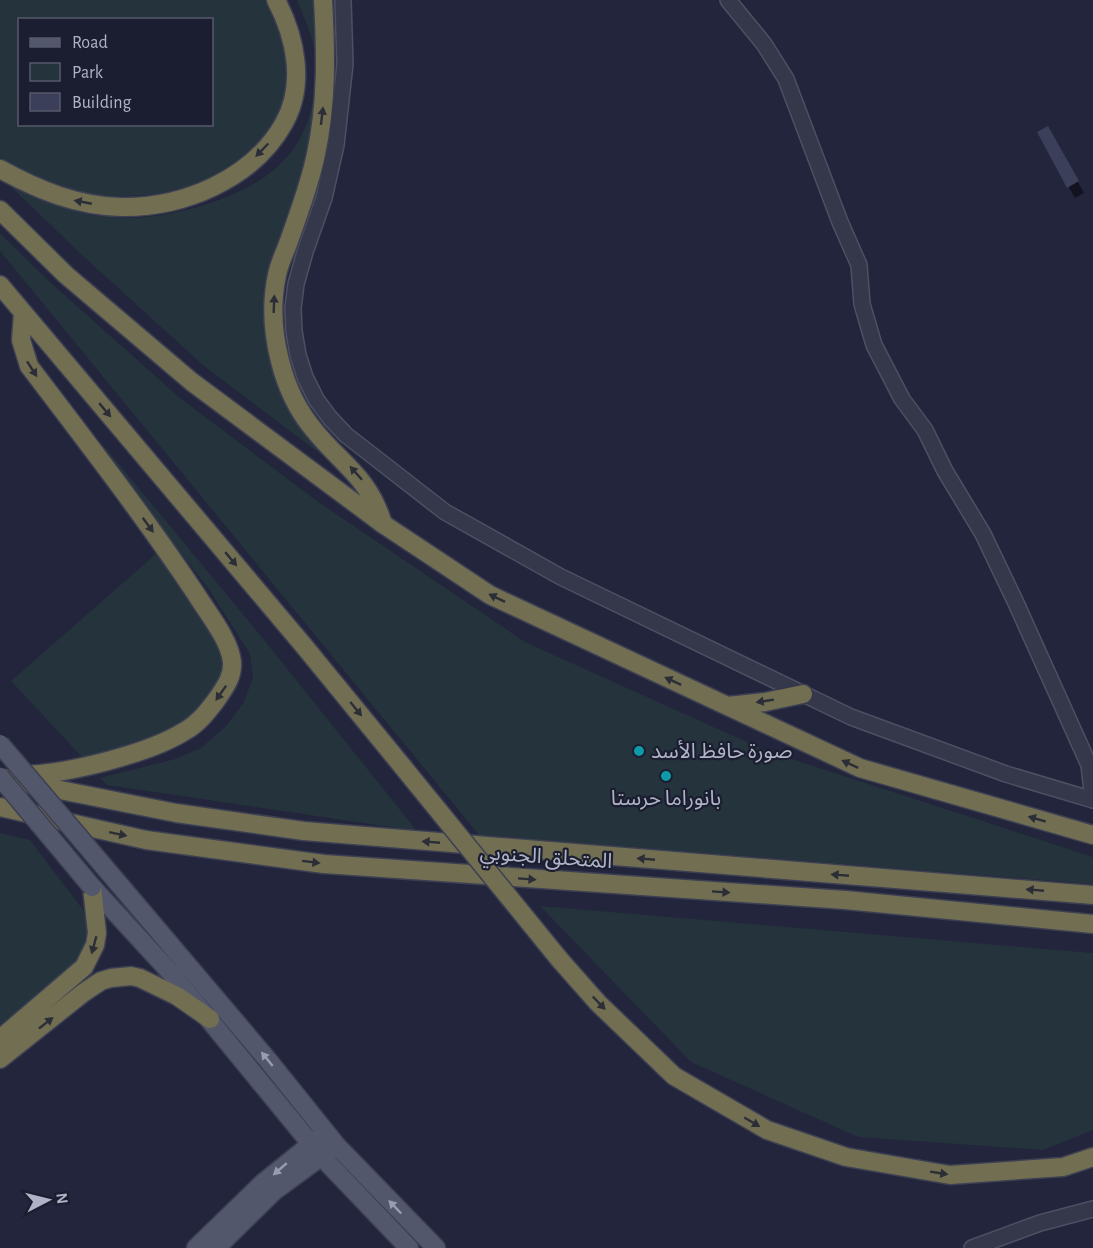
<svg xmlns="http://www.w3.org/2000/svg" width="1093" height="1248" viewBox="0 0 1093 1248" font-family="'Alegreya Sans','Noto Sans Arabic',sans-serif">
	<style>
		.green { fill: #24333c; fill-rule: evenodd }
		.shadow { fill: #0007 }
		.building { fill: #3b3f59 }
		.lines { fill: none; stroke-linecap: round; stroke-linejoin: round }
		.minor-casing { stroke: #4d5063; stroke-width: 18 }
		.major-casing { stroke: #3c3f51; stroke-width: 21 }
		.highway-casing { stroke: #3d4053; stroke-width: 21 }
		.minor { stroke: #35384b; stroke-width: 15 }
		.major { stroke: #53576c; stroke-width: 18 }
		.highway { stroke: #726e52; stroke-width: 18 }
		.major-bridge-casing { stroke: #3c3f51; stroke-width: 21; stroke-linecap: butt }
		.highway-bridge-casing { stroke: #3d4053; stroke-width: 21; stroke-linecap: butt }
		.major-bridge { stroke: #53576c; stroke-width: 18 }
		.highway-bridge { stroke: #726e52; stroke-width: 18 }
		.oneway { fill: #2c2e37 }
		.oneway2 { fill: #999cb0 }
		.culture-dot { fill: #0f9aa8; stroke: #1b1e30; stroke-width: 2 }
		.labels { text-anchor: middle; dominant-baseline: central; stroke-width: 4.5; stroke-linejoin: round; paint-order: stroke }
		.poi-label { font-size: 21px; fill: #b0b3c7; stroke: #1b1e30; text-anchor: start }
		.street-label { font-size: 21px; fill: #b0b3c7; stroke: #1b1e30 }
	</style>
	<rect width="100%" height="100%" fill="#22253b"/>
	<!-- green -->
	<g class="green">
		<path d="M0,0H272L297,61L286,121L246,165L175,194L94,197L59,188L14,167L0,157ZM20,20H212V124H20Z"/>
		<path d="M297,0H322L327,89L277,273L278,377L302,429L323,456L204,366L84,257L7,183C35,195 62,209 92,215C129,222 169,216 204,205C234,195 265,182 286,158C309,134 318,93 316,60C314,39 305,19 297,0Z"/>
		<polygon points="0,233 51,283 180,398 314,499 525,642 767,751 1093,857 1093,884 479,835 0,251"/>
		<polygon points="100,441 265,641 417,831 107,785 100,778 175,759 201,748 226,726 244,702 253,677 250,654 208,588 158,524"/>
		<polygon points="157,553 194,602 226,657 225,692 168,738 83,758 11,681"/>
		<polygon points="0,833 30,840 93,923 87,966 0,1041"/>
		<polygon points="540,906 1093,953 1093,1130 1043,1150 858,1137 691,1062"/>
	</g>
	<!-- shadow -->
	<polygon class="shadow" points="1048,128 1084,193 1075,198 1039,133"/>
	<!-- building -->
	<polygon class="building" points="1048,126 1079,181 1067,188 1037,132"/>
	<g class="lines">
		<!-- minor casing -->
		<g class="minor-casing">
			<g id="minor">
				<polyline points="343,0 345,64 336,145 324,198 305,252 296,284 293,308 294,331 298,355 305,377 316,399 330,418 346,435 445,512 561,577 851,717 1006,774 1093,800"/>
				<polyline points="728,0 764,44 786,79 840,222 859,265 862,304 874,345 902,399 925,430 945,471 983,534 1016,603 1089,765 1093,800"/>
				<polyline points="972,1248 1040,1223 1093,1209"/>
			</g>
		</g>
		<!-- major casing -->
		<g class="major-casing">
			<g id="major">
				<polyline points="118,883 267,1059 336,1145 436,1248"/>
				<polyline points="92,887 171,973 321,1156 409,1248"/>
				<polyline points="196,1248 263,1183 320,1137"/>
				<polyline points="216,1248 274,1191 330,1150"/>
			</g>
		</g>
		<!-- highway casing -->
		<g class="highway-casing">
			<g id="highway">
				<path d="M323,0C326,52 327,103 316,154C310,184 299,212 289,241C285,252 279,264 277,275C271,303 273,334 280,361C286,385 298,411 314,430C342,465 369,477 383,524"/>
				<path d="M0,169C38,190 77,206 121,207C183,208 253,179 284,123C306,84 295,36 276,0"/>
				<polyline points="0,210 66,275 192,382 383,524 490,595 860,768 1093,835"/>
				<polyline points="0,285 304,646 403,767"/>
				<path d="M23,313L21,340L29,366C86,441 144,516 196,594C207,612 230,640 232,662C233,677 225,687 217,699C208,711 199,723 185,731C148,754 67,774 24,775"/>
				<polyline points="728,706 765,702 803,694"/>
				<polyline points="0,778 176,813 304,831 1093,895"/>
				<polyline points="0,807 146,840 324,864 845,900 1093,924"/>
				<polyline points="560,960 598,1003 674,1076 767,1130 846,1157 950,1175 1063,1167 1093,1157"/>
				<polyline points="0,1039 84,967 95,945 97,933 92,887"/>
				<polyline points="0,1059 83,993 101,981 111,978 131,976 140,978 177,996 210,1019"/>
			</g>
		</g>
		<!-- minor -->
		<use href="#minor" class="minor"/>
		<!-- major -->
		<use href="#major" class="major"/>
		<!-- highway -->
		<use href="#highway" class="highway"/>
		<!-- major-bridge casing -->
		<g class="major-bridge-casing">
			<g id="major-bridge">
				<polyline points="0,744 118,883"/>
				<polyline points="0,777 92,887"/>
			</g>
		</g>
		<!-- highway-bridge casing -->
		<g class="highway-bridge-casing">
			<polyline id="highway-bridge" points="403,767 560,960"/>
		</g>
		<!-- major-bridge -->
		<use href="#major-bridge" class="major-bridge"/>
		<!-- highway-bridge -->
		<use href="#highway-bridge" class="highway-bridge"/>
	</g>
	<!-- one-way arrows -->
	<defs><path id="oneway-solid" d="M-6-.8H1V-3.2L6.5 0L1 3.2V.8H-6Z" transform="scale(1.5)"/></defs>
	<g class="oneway">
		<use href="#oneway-solid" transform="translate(322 116) rotate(-83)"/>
		<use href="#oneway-solid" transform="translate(262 150) rotate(134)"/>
		<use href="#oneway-solid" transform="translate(83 202) rotate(-169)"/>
		<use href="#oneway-solid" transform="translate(274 304) rotate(-88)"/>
		<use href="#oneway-solid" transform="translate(32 369) rotate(57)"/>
		<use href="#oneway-solid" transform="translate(105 410) rotate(50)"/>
		<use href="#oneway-solid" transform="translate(356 473) rotate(-132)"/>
		<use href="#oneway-solid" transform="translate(148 525) rotate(54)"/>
		<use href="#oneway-solid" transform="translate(231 559) rotate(50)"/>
		<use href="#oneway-solid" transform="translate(497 598) rotate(-154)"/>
		<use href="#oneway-solid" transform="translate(673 681) rotate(-155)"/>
		<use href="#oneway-solid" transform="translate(221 693) rotate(125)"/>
		<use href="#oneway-solid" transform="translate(765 701) rotate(171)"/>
		<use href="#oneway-solid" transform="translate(356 709) rotate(51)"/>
		<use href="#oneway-solid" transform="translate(850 764) rotate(-155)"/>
		<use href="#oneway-solid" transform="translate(1037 819) rotate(-164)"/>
		<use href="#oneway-solid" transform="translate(118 834) rotate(12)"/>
		<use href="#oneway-solid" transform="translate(431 842) rotate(-175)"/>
		<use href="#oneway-solid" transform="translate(646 859) rotate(-175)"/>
		<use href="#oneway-solid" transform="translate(311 862) rotate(7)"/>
		<use href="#oneway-solid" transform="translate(840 875) rotate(-175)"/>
		<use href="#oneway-solid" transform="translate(527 879) rotate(4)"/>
		<use href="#oneway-solid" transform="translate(1035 890) rotate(-175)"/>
		<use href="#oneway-solid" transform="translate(721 892) rotate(4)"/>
		<use href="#oneway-solid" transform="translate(94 945) rotate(105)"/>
		<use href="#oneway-solid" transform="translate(599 1003) rotate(46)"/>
		<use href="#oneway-solid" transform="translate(46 1023) rotate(-38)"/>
		<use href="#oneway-solid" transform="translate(752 1122) rotate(30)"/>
		<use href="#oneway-solid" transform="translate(939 1173) rotate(9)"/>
	</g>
	<g class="oneway2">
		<use href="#oneway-solid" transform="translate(267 1059) rotate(-129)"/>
		<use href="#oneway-solid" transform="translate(280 1169) rotate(139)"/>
		<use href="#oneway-solid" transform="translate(395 1207) rotate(-134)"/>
	</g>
	<!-- markers -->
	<g class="culture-dot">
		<circle cx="639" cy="751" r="6"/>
		<circle cx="666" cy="776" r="6"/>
	</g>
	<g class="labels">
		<!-- poi labels -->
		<g class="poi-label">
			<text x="651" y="751">صورة حافظ الأسد</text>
			<text x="666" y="798" text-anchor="middle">بانوراما حرستا</text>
		</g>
		<!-- street labels -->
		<g class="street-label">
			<text transform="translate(546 857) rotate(4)">المتحلق الجنوبي</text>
		</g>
	</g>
	<!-- legend -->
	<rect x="18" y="18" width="195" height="108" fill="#1b1e30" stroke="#575a6c" stroke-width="1.5"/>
	<rect x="30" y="38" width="30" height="9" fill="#53576c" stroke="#575a6c" stroke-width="1.5"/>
	<text x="72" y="48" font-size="18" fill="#b0b3c7">Road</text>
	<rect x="30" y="63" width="30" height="18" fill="#24333c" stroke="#575a6c" stroke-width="1.5"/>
	<text x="72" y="78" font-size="18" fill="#b0b3c7">Park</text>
	<rect x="30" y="93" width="30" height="18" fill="#3b3f59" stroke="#575a6c" stroke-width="1.5"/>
	<text x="72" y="108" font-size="18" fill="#b0b3c7">Building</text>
	<!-- north arrow -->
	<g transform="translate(48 1200) rotate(83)" stroke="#1b1e30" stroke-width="4.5" paint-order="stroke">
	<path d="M0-4.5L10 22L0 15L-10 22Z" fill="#b0b3c7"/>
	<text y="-9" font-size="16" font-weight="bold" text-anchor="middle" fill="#b0b3c7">N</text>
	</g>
</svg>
